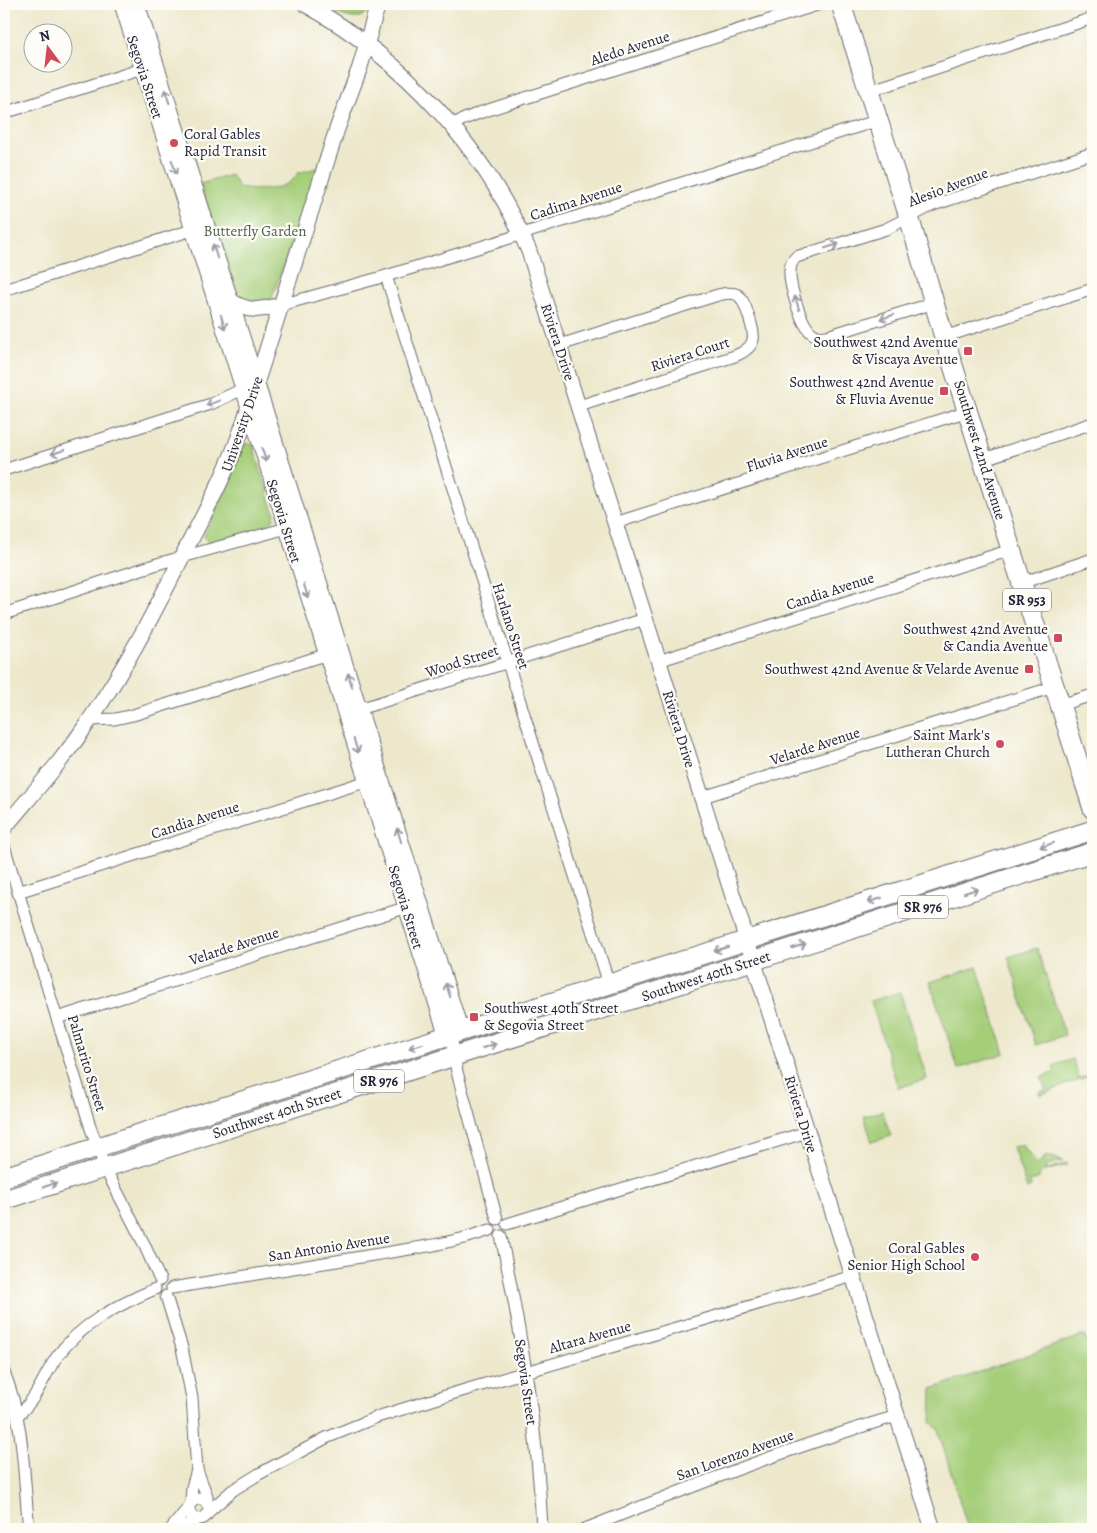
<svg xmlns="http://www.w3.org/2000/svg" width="1097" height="1533" viewBox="0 0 1097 1533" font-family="Alegreya,serif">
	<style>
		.green { fill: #a5ce79; stroke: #64785a }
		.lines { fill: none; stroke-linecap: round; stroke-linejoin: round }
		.minor-casing { stroke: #69676e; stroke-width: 13 }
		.tertiary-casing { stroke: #69676e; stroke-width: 17 }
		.primary-casing { stroke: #69676e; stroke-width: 21 }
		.minor { stroke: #fff; stroke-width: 11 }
		.tertiary { stroke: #fff; stroke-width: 15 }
		.primary { stroke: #fff; stroke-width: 19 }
		.oneway { stroke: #9c9ca7 }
		.poi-dot { fill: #d1495b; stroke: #fdfcf7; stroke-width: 2 }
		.labels { text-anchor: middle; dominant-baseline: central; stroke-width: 4.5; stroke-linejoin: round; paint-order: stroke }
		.shield { fill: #fdfcf7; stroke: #646373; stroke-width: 1 }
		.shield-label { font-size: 14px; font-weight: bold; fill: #22223b }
		.street-label { font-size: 15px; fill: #22223b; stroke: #fdfcf7 }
		.poi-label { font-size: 15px; fill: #22223b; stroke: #fdfcf7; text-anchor: end }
		.park-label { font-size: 15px; fill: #505e51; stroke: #fdfcf7 }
	</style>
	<rect width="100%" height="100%" fill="#fdfcf7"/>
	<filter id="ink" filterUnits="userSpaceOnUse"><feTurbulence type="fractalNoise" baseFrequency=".02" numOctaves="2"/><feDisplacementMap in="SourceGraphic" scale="10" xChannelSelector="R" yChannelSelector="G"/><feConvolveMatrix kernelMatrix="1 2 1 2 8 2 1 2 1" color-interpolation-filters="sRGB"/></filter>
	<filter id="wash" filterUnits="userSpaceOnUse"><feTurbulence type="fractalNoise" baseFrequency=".0096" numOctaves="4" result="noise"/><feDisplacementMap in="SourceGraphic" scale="20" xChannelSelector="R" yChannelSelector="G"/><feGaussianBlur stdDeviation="1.12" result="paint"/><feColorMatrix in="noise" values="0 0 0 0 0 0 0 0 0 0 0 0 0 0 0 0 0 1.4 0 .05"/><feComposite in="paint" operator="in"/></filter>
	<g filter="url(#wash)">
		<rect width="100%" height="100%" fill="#ede8cc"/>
		<!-- green -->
		<g class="green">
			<path d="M319,4H371C360,31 337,12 319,4Z"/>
			<path d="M320,167L271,300L250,304L235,296L200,184L231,175L239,188C258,191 287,192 298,173Z"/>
			<path d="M246,443L253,445L275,515C273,521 270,524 264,527L214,542L207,541L204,536L206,531L244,445Z"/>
			<polygon points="1037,948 1065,1035 1036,1045 1008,957"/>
			<polygon points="977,967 1005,1053 958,1069 930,982"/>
			<polygon points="900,992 927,1079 898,1088 871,1001"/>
			<polygon points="1073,1059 1079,1078 1091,1075 1040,1095 1039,1092 1046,1090 1041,1077 1055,1072 1053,1066"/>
			<polygon points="882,1111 891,1136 872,1142 864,1116"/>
			<polygon points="1023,1144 1026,1150 1038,1165 1046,1155 1063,1161 1045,1166 1046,1170 1067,1163 1068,1165 1042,1172 1038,1179 1030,1181 1031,1187 1027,1189 1013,1147"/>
			<polygon points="1084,1335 1093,1356 1093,1529 968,1529 938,1430 931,1421 932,1389"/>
		</g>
	</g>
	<g filter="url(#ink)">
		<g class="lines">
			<!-- minor casing -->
			<g class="minor-casing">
				<g id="minor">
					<polyline points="869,91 1093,18"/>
					<polyline points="4,113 142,69"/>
					<polyline points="450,125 479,113 547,91 820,4"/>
					<polyline points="386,276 609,984"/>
					<polyline points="4,290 201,227"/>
					<path d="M934,303L827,336C821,337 817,337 812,333C801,325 789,285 790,271C790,265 792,261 796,257L886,229L933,205L1093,153"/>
					<polyline points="281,305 386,276 497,242 879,120"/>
					<polyline points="944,337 1093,289"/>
					<path d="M560,345L718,295C725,293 732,292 738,295C745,300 755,332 753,340C751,348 742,353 735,356L579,406"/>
					<polyline points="984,459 1093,423"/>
					<polyline points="4,470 211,404 249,386"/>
					<polyline points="615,523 968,411"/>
					<polyline points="1021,583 1093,559"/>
					<polyline points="4,614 157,564 294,526"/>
					<polyline points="658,661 1011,550"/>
					<polyline points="1060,705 1093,695"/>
					<polyline points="353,711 645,619"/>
					<polyline points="90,720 115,719 133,715 334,652"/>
					<polyline points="700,798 920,728 1054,687"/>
					<polyline points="4,846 91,1129 105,1168 144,1244 160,1280"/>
					<polyline points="18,892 374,779"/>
					<polyline points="57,1018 414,905"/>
					<polyline points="451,1035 457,1072 497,1219"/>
					<polyline points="507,1224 807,1132"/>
					<path d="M501,1236C521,1332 538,1431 542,1529"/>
					<polyline points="172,1288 434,1245 465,1238 490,1230"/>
					<polyline points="166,1296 182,1348 192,1398 197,1470 192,1487 191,1502"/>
					<path d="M4,1372C25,1423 23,1476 29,1529"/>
					<path d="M18,1415C36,1400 43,1378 56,1358C80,1324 118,1305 155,1289"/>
					<polyline points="197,1470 207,1496 207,1504"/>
					<circle cx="199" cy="1509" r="10"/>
					<polyline points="208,1512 233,1490 259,1474 326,1438 377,1417 458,1392 853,1276"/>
					<polyline points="171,1529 188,1508"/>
					<polyline points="181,1529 198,1519"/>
					<path d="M585,1529C688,1488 790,1447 897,1416"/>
				</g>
			</g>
			<!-- tertiary casing -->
			<g class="tertiary-casing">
				<g id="tertiary">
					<polyline points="122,4 444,1027 451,1035 458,1023 457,1019 137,4"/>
					<path d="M305,4C405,60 484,147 529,251L933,1529"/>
					<path d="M231,301C248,313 262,310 281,305"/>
					<polyline points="256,384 337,129 360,67 378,4"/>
					<path d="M4,828C33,793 64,759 89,721C127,666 158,605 188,545C212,500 235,456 249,406"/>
				</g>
			</g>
			<!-- primary casing -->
			<g class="primary-casing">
				<g id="primary">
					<polyline points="841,4 909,217 944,337 1093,809"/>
					<polyline points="4,1177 1093,830"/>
					<polyline points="4,1200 1093,852"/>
				</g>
			</g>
			<!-- minor -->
			<use href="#minor" class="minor"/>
			<!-- tertiary -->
			<use href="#tertiary" class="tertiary"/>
			<!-- primary -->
			<use href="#primary" class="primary"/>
		</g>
		<!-- one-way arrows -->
		<defs><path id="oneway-shaft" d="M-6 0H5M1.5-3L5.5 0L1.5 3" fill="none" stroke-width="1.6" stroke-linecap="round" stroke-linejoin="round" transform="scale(1.25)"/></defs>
		<g class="oneway">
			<use href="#oneway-shaft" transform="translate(167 96) rotate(-108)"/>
			<use href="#oneway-shaft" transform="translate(174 167) rotate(72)"/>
			<use href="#oneway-shaft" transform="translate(832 246) rotate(-17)"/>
			<use href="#oneway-shaft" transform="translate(215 251) rotate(-107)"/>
			<use href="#oneway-shaft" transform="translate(797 303) rotate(-108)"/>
			<use href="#oneway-shaft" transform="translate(887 317) rotate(163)"/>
			<use href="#oneway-shaft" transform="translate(223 322) rotate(73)"/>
			<use href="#oneway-shaft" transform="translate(213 403) rotate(160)"/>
			<use href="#oneway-shaft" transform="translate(58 452) rotate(162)"/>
			<use href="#oneway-shaft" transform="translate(264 455) rotate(72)"/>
			<use href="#oneway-shaft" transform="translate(306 591) rotate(72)"/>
			<use href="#oneway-shaft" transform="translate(350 680) rotate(-107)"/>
			<use href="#oneway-shaft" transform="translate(356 746) rotate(72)"/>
			<use href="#oneway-shaft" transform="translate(399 835) rotate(-107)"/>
			<use href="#oneway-shaft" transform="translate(1047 845) rotate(162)"/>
			<use href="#oneway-shaft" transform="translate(971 891) rotate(-18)"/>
			<use href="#oneway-shaft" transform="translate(875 900) rotate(162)"/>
			<use href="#oneway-shaft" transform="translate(799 946) rotate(-18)"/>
			<use href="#oneway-shaft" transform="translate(721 949) rotate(162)"/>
			<use href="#oneway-shaft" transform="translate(448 990) rotate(-108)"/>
			<use href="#oneway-shaft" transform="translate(416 1046) rotate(163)"/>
			<use href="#oneway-shaft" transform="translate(489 1046) rotate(-18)"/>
			<use href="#oneway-shaft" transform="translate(50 1185) rotate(-18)"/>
		</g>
	</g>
	<!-- markers -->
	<g class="poi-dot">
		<circle cx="174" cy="143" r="5"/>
		<rect x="963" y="346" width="10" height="10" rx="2.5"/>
		<rect x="939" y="386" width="10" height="10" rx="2.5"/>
		<rect x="1053" y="633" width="10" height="10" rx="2.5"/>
		<rect x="1024" y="664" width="10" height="10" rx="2.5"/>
		<circle cx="1000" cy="744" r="5"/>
		<rect x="469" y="1012" width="10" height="10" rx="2.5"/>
		<circle cx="975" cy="1257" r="5"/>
	</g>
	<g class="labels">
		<!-- shield labels -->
		<g class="shield">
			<rect x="1003" y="588.5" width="48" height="23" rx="4"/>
			<rect x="898" y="895.5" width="50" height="23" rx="4"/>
			<rect x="354" y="1069.5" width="50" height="23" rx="4"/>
		</g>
		<g class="shield-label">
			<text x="1027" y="600">SR 953</text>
			<text x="923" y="907">SR 976</text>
			<text x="379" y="1081">SR 976</text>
		</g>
		<!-- street labels -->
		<g class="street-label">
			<text transform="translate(630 48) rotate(-18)">Aledo Avenue</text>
			<text transform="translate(145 77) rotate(72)">Segovia Street</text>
			<text transform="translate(948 187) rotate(-21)">Alesio Avenue</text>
			<text transform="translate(576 201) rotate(-18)">Cadima Avenue</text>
			<text transform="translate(558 342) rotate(72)">Riviera Drive</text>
			<text transform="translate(690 354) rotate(-18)">Riviera Court</text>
			<text transform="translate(242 424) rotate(-71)">University Drive</text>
			<text transform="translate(980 450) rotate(73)">Southwest 42nd Avenue</text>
			<text transform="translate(787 454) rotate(-18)">Fluvia Avenue</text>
			<text transform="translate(284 521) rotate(73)">Segovia Street</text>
			<text transform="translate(830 591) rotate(-18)">Candia Avenue</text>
			<text transform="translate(511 626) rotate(72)">Harlano Street</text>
			<text transform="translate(462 661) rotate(-18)">Wood Street</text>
			<text transform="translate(679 729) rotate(73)">Riviera Drive</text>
			<text transform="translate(815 746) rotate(-18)">Velarde Avenue</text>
			<text transform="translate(195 820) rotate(-18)">Candia Avenue</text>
			<text transform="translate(406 907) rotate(73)">Segovia Street</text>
			<text transform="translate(234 946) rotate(-18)">Velarde Avenue</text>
			<text transform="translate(706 976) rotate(-18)">Southwest 40th Street</text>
			<text transform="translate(87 1063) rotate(73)">Palmarito Street</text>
			<text transform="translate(277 1113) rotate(-18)">Southwest 40th Street</text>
			<text transform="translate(801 1114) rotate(73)">Riviera Drive</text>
			<text transform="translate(329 1247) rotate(-9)">San Antonio Avenue</text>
			<text transform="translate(590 1337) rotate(-16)">Altara Avenue</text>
			<text transform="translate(526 1382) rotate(82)">Segovia Street</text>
			<text transform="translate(735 1455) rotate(-20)">San Lorenzo Avenue</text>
		</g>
		<!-- poi labels -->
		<g class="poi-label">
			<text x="184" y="134" text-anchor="start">Coral Gables<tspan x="184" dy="17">Rapid Transit</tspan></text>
			<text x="958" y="342">Southwest 42nd Avenue<tspan x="958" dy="17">&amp; Viscaya Avenue</tspan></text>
			<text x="934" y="382">Southwest 42nd Avenue<tspan x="934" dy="17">&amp; Fluvia Avenue</tspan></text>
			<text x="1048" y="629">Southwest 42nd Avenue<tspan x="1048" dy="17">&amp; Candia Avenue</tspan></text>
			<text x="1019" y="669">Southwest 42nd Avenue &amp; Velarde Avenue</text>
			<text x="990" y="735">Saint Mark's<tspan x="990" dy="17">Lutheran Church</tspan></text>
			<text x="484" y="1008" text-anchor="start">Southwest 40th Street<tspan x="484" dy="17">&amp; Segovia Street</tspan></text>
			<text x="965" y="1248">Coral Gables<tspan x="965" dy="17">Senior High School</tspan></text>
		</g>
		<!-- park labels -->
		<g class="park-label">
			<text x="255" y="231">Butterfly Garden</text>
		</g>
	</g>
	<!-- margin -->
	<rect width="1097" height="1533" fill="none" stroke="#fdfcf7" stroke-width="20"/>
	<!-- north arrow -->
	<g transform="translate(48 48) rotate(345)"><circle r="24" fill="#fdfcf7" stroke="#a5a5ac"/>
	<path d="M0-4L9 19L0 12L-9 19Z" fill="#d1495b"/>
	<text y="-8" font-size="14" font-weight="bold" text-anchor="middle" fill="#22223b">N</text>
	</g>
</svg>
